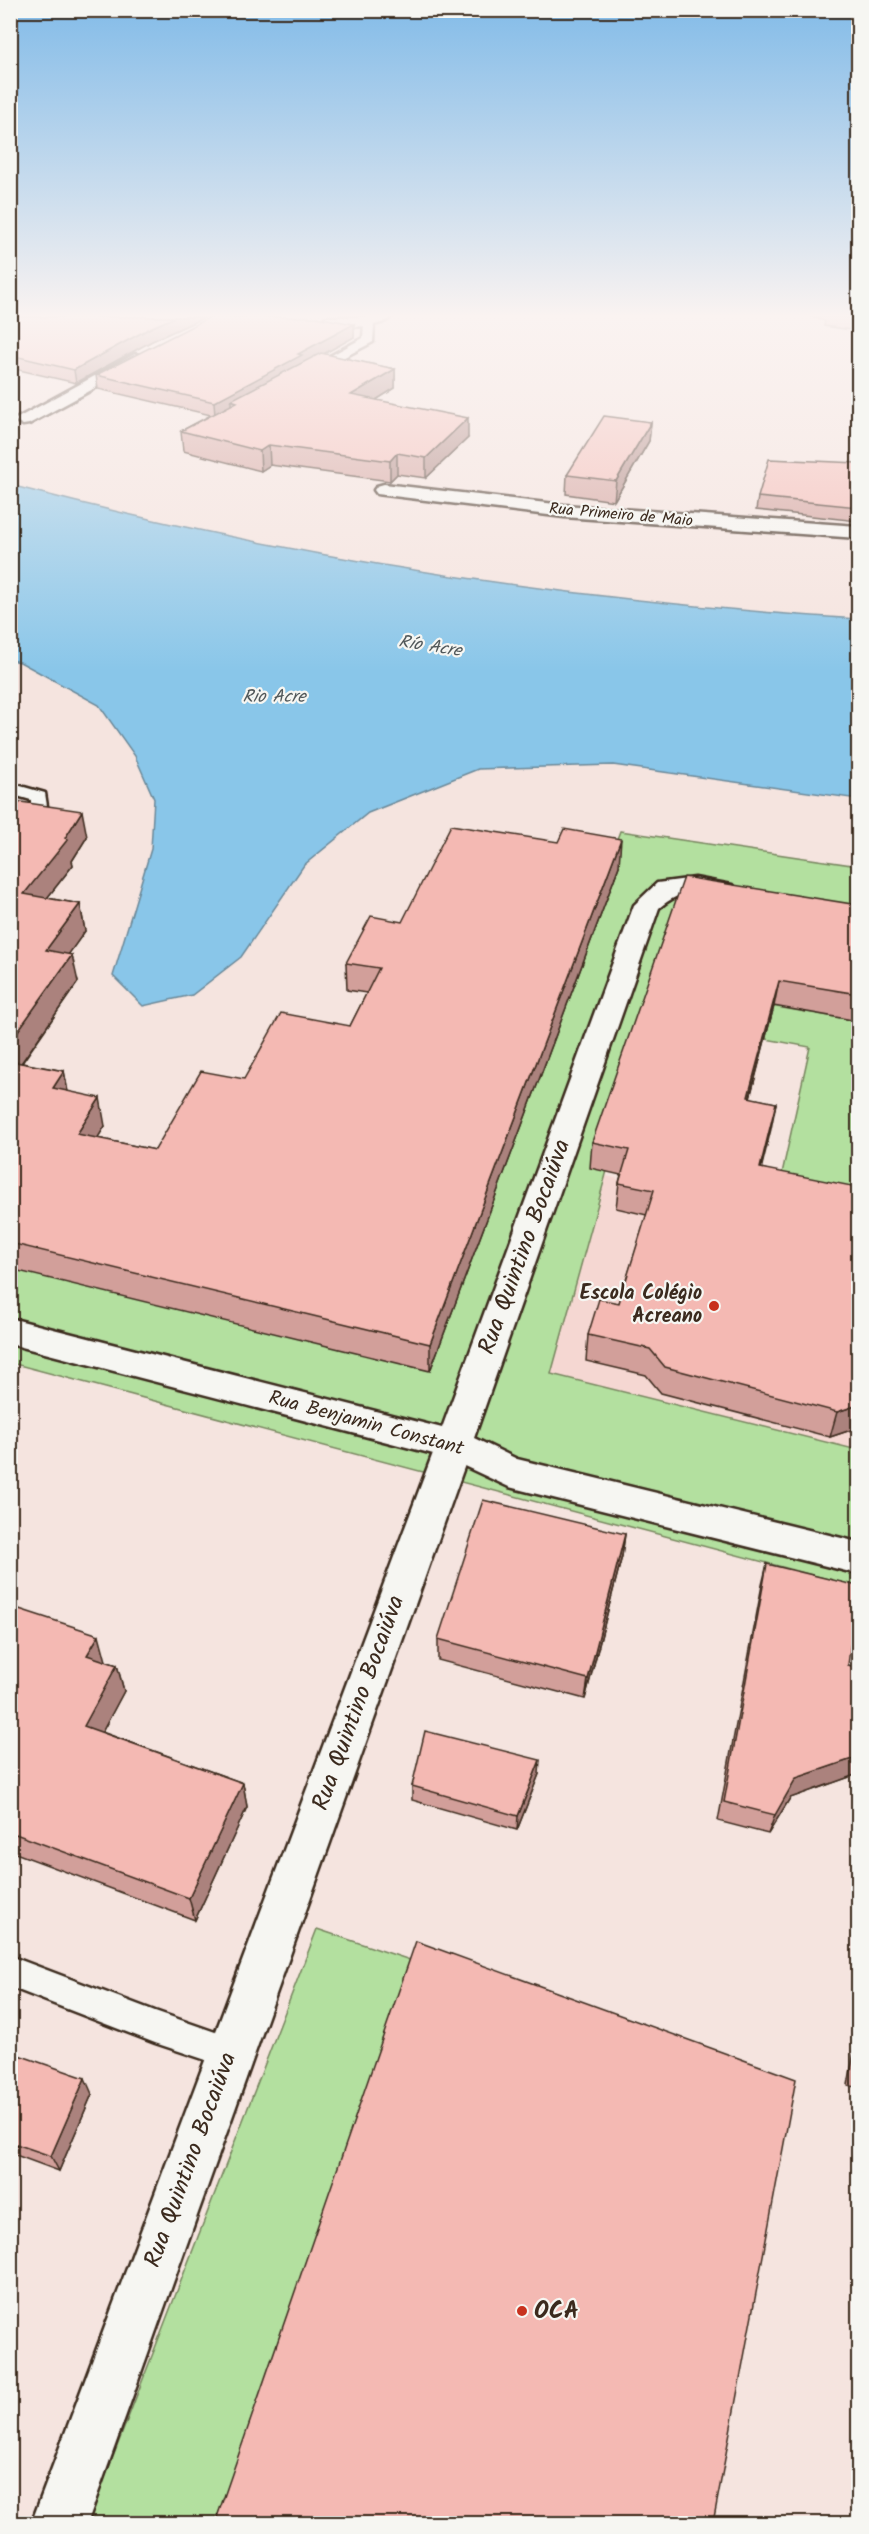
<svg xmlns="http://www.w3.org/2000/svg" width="869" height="2534" viewBox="0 0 869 2534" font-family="Kalam,sans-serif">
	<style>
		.built { fill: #f5d7d2 }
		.green { fill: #b3e09f; stroke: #77855e; stroke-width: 1.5 }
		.water { fill: #89c6e9; stroke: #6a8898; stroke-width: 1.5 }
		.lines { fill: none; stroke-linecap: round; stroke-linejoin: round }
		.service-casing { stroke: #3b2a1e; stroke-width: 5 }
		.pedestrian-casing { stroke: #3b2a1e; stroke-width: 5 }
		.minor-casing { stroke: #3b2a1e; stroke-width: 5 }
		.service { fill: #f6f6f2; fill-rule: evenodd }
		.pedestrian { fill: #f6f6f2; fill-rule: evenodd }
		.minor { fill: #f6f6f2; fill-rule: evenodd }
		.wall { fill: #d29f9a; stroke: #3b2a1e; stroke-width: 1.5 }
		.shaded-wall { fill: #ab827d; stroke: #3b2a1e; stroke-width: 1.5 }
		.building { fill: #f4b9b3; stroke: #3b2a1e; stroke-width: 1.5 }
		.poi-dot { fill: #c8321e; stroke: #f6f6f2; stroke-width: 2 }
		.labels { text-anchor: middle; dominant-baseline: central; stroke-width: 4.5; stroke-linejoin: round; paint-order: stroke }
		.far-street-label { font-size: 16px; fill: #3b2a1e; stroke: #f6f6f2 }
		.far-water-label { font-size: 18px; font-style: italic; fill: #52595b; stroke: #f6f6f2 }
		.poi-label { font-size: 20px; font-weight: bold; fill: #3b2a1e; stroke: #f6f6f2; text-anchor: end }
		.street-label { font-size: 20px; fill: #3b2a1e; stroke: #f6f6f2 }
		.near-street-label { font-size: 24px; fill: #3b2a1e; stroke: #f6f6f2 }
		.near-poi-label { font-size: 24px; font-weight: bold; fill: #3b2a1e; stroke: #f6f6f2; text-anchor: start }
	</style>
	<rect width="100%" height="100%" fill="#f5e4df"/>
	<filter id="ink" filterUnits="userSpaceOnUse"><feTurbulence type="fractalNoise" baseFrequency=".0167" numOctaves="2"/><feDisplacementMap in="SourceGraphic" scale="12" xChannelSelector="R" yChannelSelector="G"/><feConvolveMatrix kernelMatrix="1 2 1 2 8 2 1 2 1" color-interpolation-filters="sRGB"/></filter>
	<g filter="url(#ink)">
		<!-- built -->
		<polygon class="built" points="606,1176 858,1237 858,1456 551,1374"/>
		<!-- green -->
		<g class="green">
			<polygon points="620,831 858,866 858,932 681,902 551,1374 858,1450 858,1587 11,1363 10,1244 425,1349"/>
			<polygon points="725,998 858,1021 858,1241 771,1223 810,1047 716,1030"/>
			<polygon points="317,1929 416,1962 224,2523 87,2524"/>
		</g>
		<!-- water -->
		<path class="water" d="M10,485C287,558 573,601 858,619V799L613,765L478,769L368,813L304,865L241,957L192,995L143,1006L113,976L151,849L154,799L135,756L99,705L20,662L11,660Z"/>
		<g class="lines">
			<!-- service casing -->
			<g class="service-casing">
				<g id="service">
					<polygon points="369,320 374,323 373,342 314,373 306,373 306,369 363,338 364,323"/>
					<polygon points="10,783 45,793 47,806 16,836 10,837 10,823 31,805 31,800 10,794"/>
					<polygon points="10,1956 155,2011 241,2041 246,2052 241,2063 230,2068 155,2043 10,1987"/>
				</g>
			</g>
			<!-- pedestrian casing -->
			<g class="pedestrian-casing">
				<path id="pedestrian" d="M695,878L732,885L736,891L732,897C701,904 692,880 659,908L474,1438L517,1459L858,1542V1574L509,1487L445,1457L10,1344V1318L442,1428L634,905L657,883Z"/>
			</g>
			<!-- minor casing -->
			<g class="minor-casing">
				<g id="minor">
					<path d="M325,317H391C379,330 336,329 325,317Z"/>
					<polygon points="135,354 141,355 143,359 141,363 29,424 23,425 14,420"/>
					<polygon points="384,484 564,505 858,526 858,538 564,517 377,494 374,490 377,486"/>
					<polygon points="454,1430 467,1435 472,1445 87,2524 31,2524 436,1445 441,1435"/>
				</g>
			</g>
			<!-- service -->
			<use href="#service" class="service"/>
			<!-- pedestrian -->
			<use href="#pedestrian" class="pedestrian"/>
			<!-- minor -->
			<use href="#minor" class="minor"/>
		</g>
		<!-- wall -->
		<g class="wall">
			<polygon points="10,317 205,317 152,341 76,383 10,368"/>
			<polygon points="810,317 858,317 858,331 824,326 825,321"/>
			<polygon points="354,324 354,337 323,354 395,369 395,388 376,400 468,438 426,478 397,474 390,481 270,465 261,471 183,451 181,431 211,415 98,389 96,375"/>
			<polygon points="651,422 649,441 614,501 566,494 567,475"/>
			<polygon points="858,463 858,521 756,510 758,497"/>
			<polygon points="10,811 87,837 72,861 73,865 47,898 80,904 85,931 68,954 78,982 22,1063 64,1071 68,1092 105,1126 97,1138 155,1150 244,1079 350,1026 367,993 347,990 346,963 402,922 619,866 430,1371 10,1269"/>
			<polygon points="858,905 858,1021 774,1006 750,1098 776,1103 761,1168 858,1197 858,1430 854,1429 830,1437 661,1393 646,1375 586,1361 588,1335 619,1303 647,1215 616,1208 619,1183 621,1175 590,1168 592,1142"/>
			<polygon points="625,1534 622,1556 585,1699 438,1660 438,1639"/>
			<polygon points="767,1564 848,1665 858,1668 858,1774 790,1798 768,1834 718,1821 762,1585"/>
			<polygon points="10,1606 106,1661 105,1661 117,1665 124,1691 102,1732 243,1783 247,1807 195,1920 10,1851"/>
			<polygon points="539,1774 517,1830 412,1800 412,1786"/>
			<polygon points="858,1833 858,1889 851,1887"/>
			<polygon points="858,2030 858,2088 848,2085"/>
			<polygon points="10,2052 92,2094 59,2171 10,2153"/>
		</g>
		<!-- shaded-wall -->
		<g class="shaded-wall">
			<polygon points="175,317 205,317 152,341 76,383 74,370 150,328"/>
			<polygon points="354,324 354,337 237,402 231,400 231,407 215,416 214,402 298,354"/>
			<polygon points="395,369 395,388 352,415 351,395"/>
			<polygon points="468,418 468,438 426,478 426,458"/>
			<polygon points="651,422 649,441 614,501 616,481"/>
			<polygon points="269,445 270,465 261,471 260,451"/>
			<polygon points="397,453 397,474 390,481 390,461"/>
			<polygon points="82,811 87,837 72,861 73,865 29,921 24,894 65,838"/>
			<polygon points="621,839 619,866 430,1371 430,1344"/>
			<polygon points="80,904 85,931 52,978 46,950"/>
			<polygon points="72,955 78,982 10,1079 10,1042"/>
			<polygon points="779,981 774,1006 743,1123 748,1097"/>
			<polygon points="64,1071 69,1099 53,1088"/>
			<polygon points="100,1098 105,1126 83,1162 77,1134"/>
			<polygon points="776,1103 771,1129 755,1194 760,1168"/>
			<polygon points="858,1405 858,1414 854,1429 830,1437 837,1412"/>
			<polygon points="625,1534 622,1556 585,1699 588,1679"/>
			<polygon points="99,1635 106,1661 94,1681 87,1655"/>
			<polygon points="117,1665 124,1691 92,1751 84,1726"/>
			<polygon points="858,1757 858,1774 790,1798 768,1834 775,1815 796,1778"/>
			<polygon points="540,1760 539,1774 517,1830 518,1816"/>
			<polygon points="243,1783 247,1807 195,1920 189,1898"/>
			<polygon points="85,2078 92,2094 59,2171 51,2156"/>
		</g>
		<!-- building -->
		<g class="building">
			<polygon points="10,317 175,317 150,328 74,370 10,355"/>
			<polygon points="210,317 316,317 354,324 298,354 302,355 214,402 96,375"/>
			<polygon points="841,317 858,317 858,319"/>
			<polygon points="321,353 395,369 351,395 468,418 426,458 397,453 390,461 269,445 260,451 181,431 237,402 231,400"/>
			<polygon points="604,416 651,422 616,481 567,475"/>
			<polygon points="769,459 858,463 858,507 758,497"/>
			<polygon points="21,802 82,811 65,838 68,839 24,894 80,904 46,950 72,955 10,1042 10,811"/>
			<polygon points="451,825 558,842 564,829 621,839 430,1344 10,1243 10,1061 64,1071 53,1088 100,1098 77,1134 155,1150 201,1071 244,1079 281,1013 350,1026 379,968 346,963 371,916 402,922"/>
			<polygon points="684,877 858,905 858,994 779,981 748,1097 776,1103 760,1168 857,1187 855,1196 858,1197 858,1405 837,1412 665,1367 650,1349 588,1335 599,1299 619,1303 654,1190 619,1183 629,1150 592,1142"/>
			<polygon points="483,1500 625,1534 588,1679 438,1639"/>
			<polygon points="767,1564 858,1586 848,1665 858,1668 858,1757 796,1778 775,1815 724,1802"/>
			<polygon points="10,1606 99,1635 87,1655 117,1665 84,1726 243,1783 189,1898 10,1832"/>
			<polygon points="425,1731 540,1760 518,1816 412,1786"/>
			<polygon points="416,1941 796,2079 713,2523 215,2523"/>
			<polygon points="10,2052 85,2078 51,2156 10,2142"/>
			<polygon points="858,2058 858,2069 856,2069"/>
		</g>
	</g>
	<!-- sky -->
	<linearGradient id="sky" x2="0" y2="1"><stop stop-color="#82bbe8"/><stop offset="0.47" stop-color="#faf3f1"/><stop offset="1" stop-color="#faf3f1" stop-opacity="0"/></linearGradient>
	<rect width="869" height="672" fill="url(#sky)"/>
	<!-- markers -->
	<g class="poi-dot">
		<circle cx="714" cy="1306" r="6"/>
		<circle cx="522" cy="2311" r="6"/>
	</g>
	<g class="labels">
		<!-- far-street labels -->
		<g class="far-street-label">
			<text transform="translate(621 515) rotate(5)">Rua Primeiro de Maio</text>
		</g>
		<!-- far-water labels -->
		<g class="far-water-label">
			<text transform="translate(430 647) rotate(9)">Río Acre</text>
			<text x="274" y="697">Rio Acre</text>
		</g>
		<!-- poi labels -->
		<g class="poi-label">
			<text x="702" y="1294">Escola Colégio<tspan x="702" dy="23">Acreano</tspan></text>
		</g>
		<!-- street labels -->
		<g class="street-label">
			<text transform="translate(366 1424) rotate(15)">Rua Benjamin Constant</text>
		</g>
		<!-- near-street labels -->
		<g class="near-street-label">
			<text transform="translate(525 1247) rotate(-70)">Rua Quintino Bocaiúva</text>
			<text transform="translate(359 1703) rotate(-70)">Rua Quintino Bocaiúva</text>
			<text transform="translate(191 2160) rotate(-70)">Rua Quintino Bocaiúva</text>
		</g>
		<!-- near-poi labels -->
		<g class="near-poi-label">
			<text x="534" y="2311">OCA</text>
		</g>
	</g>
	<!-- margin -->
	<rect width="869" height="2534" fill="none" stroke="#f6f6f2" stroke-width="36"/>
	<rect x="18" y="18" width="833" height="2498" fill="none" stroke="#3b2a1e" stroke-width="2" filter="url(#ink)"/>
</svg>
